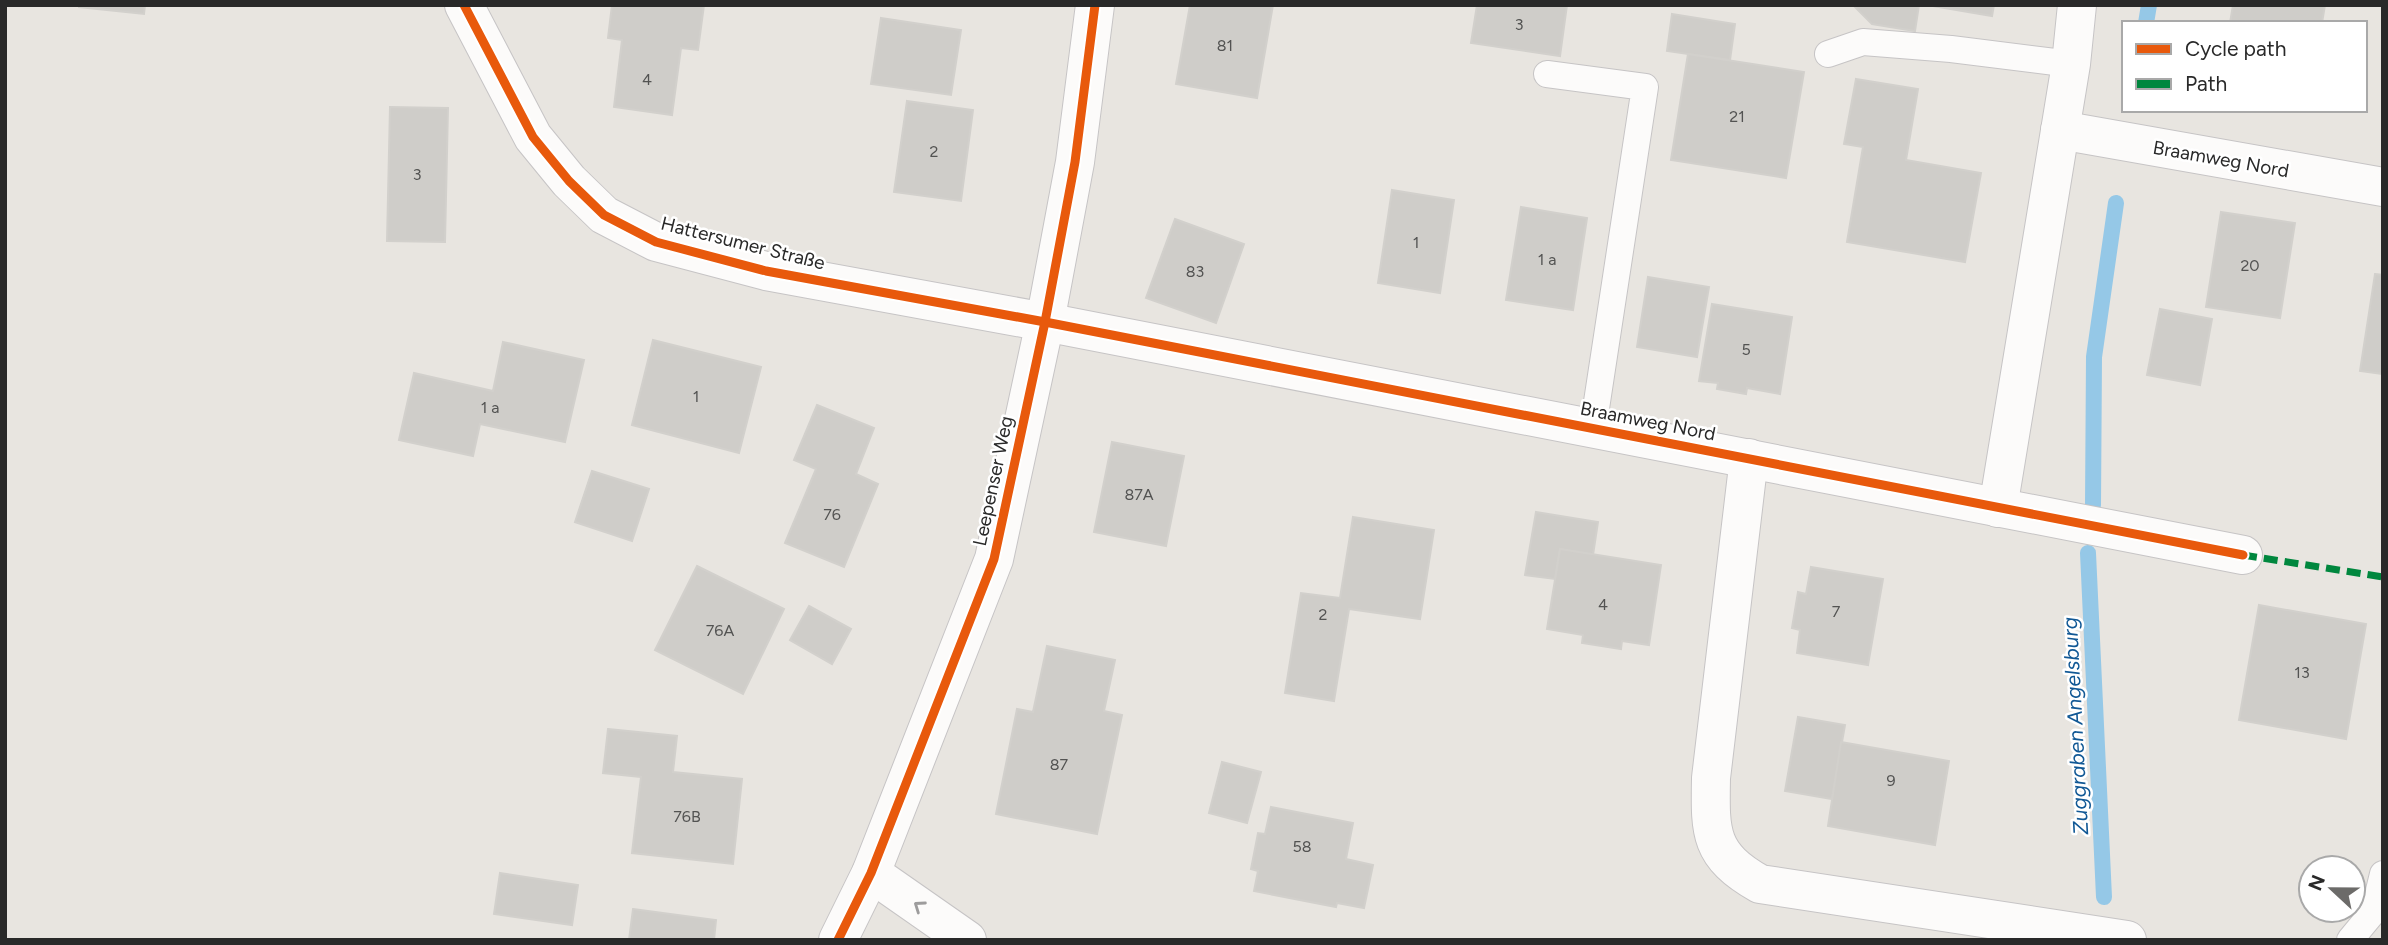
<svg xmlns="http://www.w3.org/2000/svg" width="2388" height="945" viewBox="0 0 2388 945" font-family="Figtree,sans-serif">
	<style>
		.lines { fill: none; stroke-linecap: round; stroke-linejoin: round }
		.stream { stroke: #95c8e7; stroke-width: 16 }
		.building { fill: #cfcdc9; stroke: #d2d0cc; stroke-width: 2 }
		.service-casing { stroke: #c6c4c5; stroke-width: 28 }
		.minor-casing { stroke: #c6c4c5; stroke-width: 40 }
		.service { stroke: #fcfbfa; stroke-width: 26 }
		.minor { stroke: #fcfbfa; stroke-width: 38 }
		.quiet { stroke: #00873e; stroke-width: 7; stroke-dasharray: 14 7; stroke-linecap: butt }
		.cycleway-casing { stroke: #fff; stroke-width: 13 }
		.cycleway { stroke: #e8590c; stroke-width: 9 }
		.oneway { stroke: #9d9c9c }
		.labels { text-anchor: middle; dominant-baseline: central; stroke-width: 5; stroke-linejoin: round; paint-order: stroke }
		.number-label { font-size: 16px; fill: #535352 }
		.street-label { font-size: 19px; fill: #292929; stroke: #fff }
		.water-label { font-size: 21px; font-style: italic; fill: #115895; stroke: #fff }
	</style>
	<rect width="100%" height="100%" fill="#e8e5e0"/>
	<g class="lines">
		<!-- stream -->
		<g class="stream">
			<polyline points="2146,23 2149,5"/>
			<polyline points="2093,505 2094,357 2116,203"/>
			<polyline points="2088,553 2104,897"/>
		</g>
	</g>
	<!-- building -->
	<g class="building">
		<polygon points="79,5 145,5 144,14 79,7"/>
		<polygon points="612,5 704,5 698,50 681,48 672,115 614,107 622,40 608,38"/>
		<polygon points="1190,5 1273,5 1257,98 1176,84"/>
		<polygon points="1477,5 1567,5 1560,56 1471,43"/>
		<polygon points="1853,5 1919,5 1915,31 1872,24"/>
		<polygon points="1927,5 1994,5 1992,16"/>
		<polygon points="2233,5 2325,5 2322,23 2230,23"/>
		<polygon points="1672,14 1735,24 1730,60 1667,51"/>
		<polygon points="881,18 961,30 951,95 871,84"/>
		<polygon points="1688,54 1804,72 1786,178 1671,160"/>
		<polygon points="1856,79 1918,89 1906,160 1981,173 1965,262 1847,242 1863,147 1844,144"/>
		<polygon points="907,101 973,110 961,201 894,192"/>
		<polygon points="390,107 448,108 445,242 387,241"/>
		<polygon points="1392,190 1454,200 1440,293 1378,283"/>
		<polygon points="1521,207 1587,218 1573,310 1506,300"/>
		<polygon points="2221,212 2295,223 2280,318 2206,307"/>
		<polygon points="1175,219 1244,244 1216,323 1146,298"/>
		<polygon points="2375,274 2383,275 2383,374 2360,371"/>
		<polygon points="1648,277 1709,287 1697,357 1637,347"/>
		<polygon points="1712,304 1792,317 1780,394 1747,388 1746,394 1717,389 1718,383 1699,381"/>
		<polygon points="2160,309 2212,319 2200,385 2147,375"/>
		<polygon points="653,340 761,367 739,453 632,425"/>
		<polygon points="503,342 584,360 565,442 480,424 473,456 399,440 414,373 493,391"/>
		<polygon points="817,405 874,428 856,474 878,484 844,567 785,543 816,469 794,460"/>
		<polygon points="1112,442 1184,456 1166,546 1094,532"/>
		<polygon points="592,471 649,489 632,541 575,522"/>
		<polygon points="1536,512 1598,522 1593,555 1560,549 1555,579 1525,575"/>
		<polygon points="1353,517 1434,530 1420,619 1349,609 1334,701 1285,693 1301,593 1340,598"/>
		<polygon points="1560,549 1661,565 1649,645 1622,641 1621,649 1582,643 1583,635 1547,629"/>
		<polygon points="697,566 784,609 743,694 655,650"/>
		<polygon points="1811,567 1883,579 1868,665 1797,653 1800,630 1792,628 1798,592 1806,594"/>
		<polygon points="2259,605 2366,624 2346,739 2239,720"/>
		<polygon points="809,606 851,629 832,664 790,640"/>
		<polygon points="1047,646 1115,660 1104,711 1122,715 1097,834 996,814 1017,709 1033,712"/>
		<polygon points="1798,717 1845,725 1832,799 1785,791"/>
		<polygon points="608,729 677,736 673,772 742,779 733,864 632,853 641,777 603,773"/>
		<polygon points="1841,742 1949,761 1935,845 1828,826"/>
		<polygon points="1222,762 1261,772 1247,823 1209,813"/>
		<polygon points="1271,807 1353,823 1346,859 1373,865 1364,908 1337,903 1336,907 1254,891 1258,871 1251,869 1258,833 1265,834"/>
		<polygon points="500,873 578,885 572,925 494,914"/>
		<polygon points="633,909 716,920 714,940 629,940"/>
	</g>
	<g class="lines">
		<!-- service casing -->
		<g class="service-casing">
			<g id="service">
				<polyline points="1828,54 1863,42 1951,49 2071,64"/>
				<polyline points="1547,74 1645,87 1593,428"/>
				<polyline points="2350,940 2374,911 2383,874"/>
			</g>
		</g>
		<!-- minor casing -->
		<g class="minor-casing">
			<g id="minor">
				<polyline points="464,5 533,137 569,181 604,215 656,242 766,271 1045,322 2243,555"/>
				<polyline points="2060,130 2383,187"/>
				<path d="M1749,458L1711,778C1710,833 1709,855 1760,884L2127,940"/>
				<polyline points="1998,508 2071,64 2077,5"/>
				<polyline points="871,873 967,940"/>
				<polyline points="838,940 871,873 994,559 1045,322 1075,162 1095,5"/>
			</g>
		</g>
		<!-- service -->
		<use href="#service" class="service"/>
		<!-- minor -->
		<use href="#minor" class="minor"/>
		<!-- quiet -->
		<polyline class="quiet" points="2243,555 2383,577"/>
		<!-- cycleway casing -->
		<g class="cycleway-casing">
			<g id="cycleway">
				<polyline points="464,5 533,137 569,181 604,215 656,242 766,271 1045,322 2243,555"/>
				<polyline points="838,940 871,873 994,559 1045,322 1075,162 1095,5"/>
			</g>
		</g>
		<!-- cycleway -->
		<use href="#cycleway" class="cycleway"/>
	</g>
	<!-- one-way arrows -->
	<defs><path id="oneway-chevron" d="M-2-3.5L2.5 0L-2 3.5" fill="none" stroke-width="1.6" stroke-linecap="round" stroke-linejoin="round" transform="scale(1.75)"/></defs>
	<use class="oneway" href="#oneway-chevron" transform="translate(919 906) rotate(-145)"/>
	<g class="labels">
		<!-- number labels -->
		<g class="number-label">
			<text x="1519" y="24">3</text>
			<text x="1225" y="45">81</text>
			<text x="647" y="79">4</text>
			<text x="1737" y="116">21</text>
			<text x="934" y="151">2</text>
			<text x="417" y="174">3</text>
			<text x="1416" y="242">1</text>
			<text x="1547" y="259">1 a</text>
			<text x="2250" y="265">20</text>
			<text x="1195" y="271">83</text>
			<text x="1746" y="349">5</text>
			<text x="696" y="396">1</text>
			<text x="490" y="407">1 a</text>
			<text x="1139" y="494">87A</text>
			<text x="832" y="514">76</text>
			<text x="1603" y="604">4</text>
			<text x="1836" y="611">7</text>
			<text x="1323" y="614">2</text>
			<text x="720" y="630">76A</text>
			<text x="2302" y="672">13</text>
			<text x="1059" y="764">87</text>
			<text x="1891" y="780">9</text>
			<text x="687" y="816">76B</text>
			<text x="1302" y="846">58</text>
		</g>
		<!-- street labels -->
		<g class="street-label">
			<text transform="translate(2221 159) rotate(10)">Braamweg Nord</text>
			<text transform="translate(743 243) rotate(14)">Hattersumer Straße</text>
			<text transform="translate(1648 421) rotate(11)">Braamweg Nord</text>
			<text transform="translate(993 481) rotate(-78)">Leepenser Weg</text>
		</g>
		<!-- water labels -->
		<g class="water-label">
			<text transform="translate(2075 726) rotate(-93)">Zuggraben Angelsburg</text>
		</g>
	</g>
	<!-- border -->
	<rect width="2388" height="945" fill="none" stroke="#292929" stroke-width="14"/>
	<!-- legend -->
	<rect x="2122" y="21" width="245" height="91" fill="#ffffff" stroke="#a9a9a9" stroke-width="2"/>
	<rect x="2136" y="44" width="35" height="10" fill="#e8590c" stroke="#a9a9a9" stroke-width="2"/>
	<text x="2185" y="56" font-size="21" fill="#292929">Cycle path</text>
	<rect x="2136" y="79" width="35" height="10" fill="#00873e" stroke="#a9a9a9" stroke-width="2"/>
	<text x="2185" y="91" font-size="21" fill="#292929">Path</text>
	<!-- north arrow -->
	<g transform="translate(2332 889) rotate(292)"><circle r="33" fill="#ffffff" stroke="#a9a9a9" stroke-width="2"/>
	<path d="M0-5L12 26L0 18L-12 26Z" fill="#6c6b69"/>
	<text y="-10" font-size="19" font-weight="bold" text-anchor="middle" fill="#292929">N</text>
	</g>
</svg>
